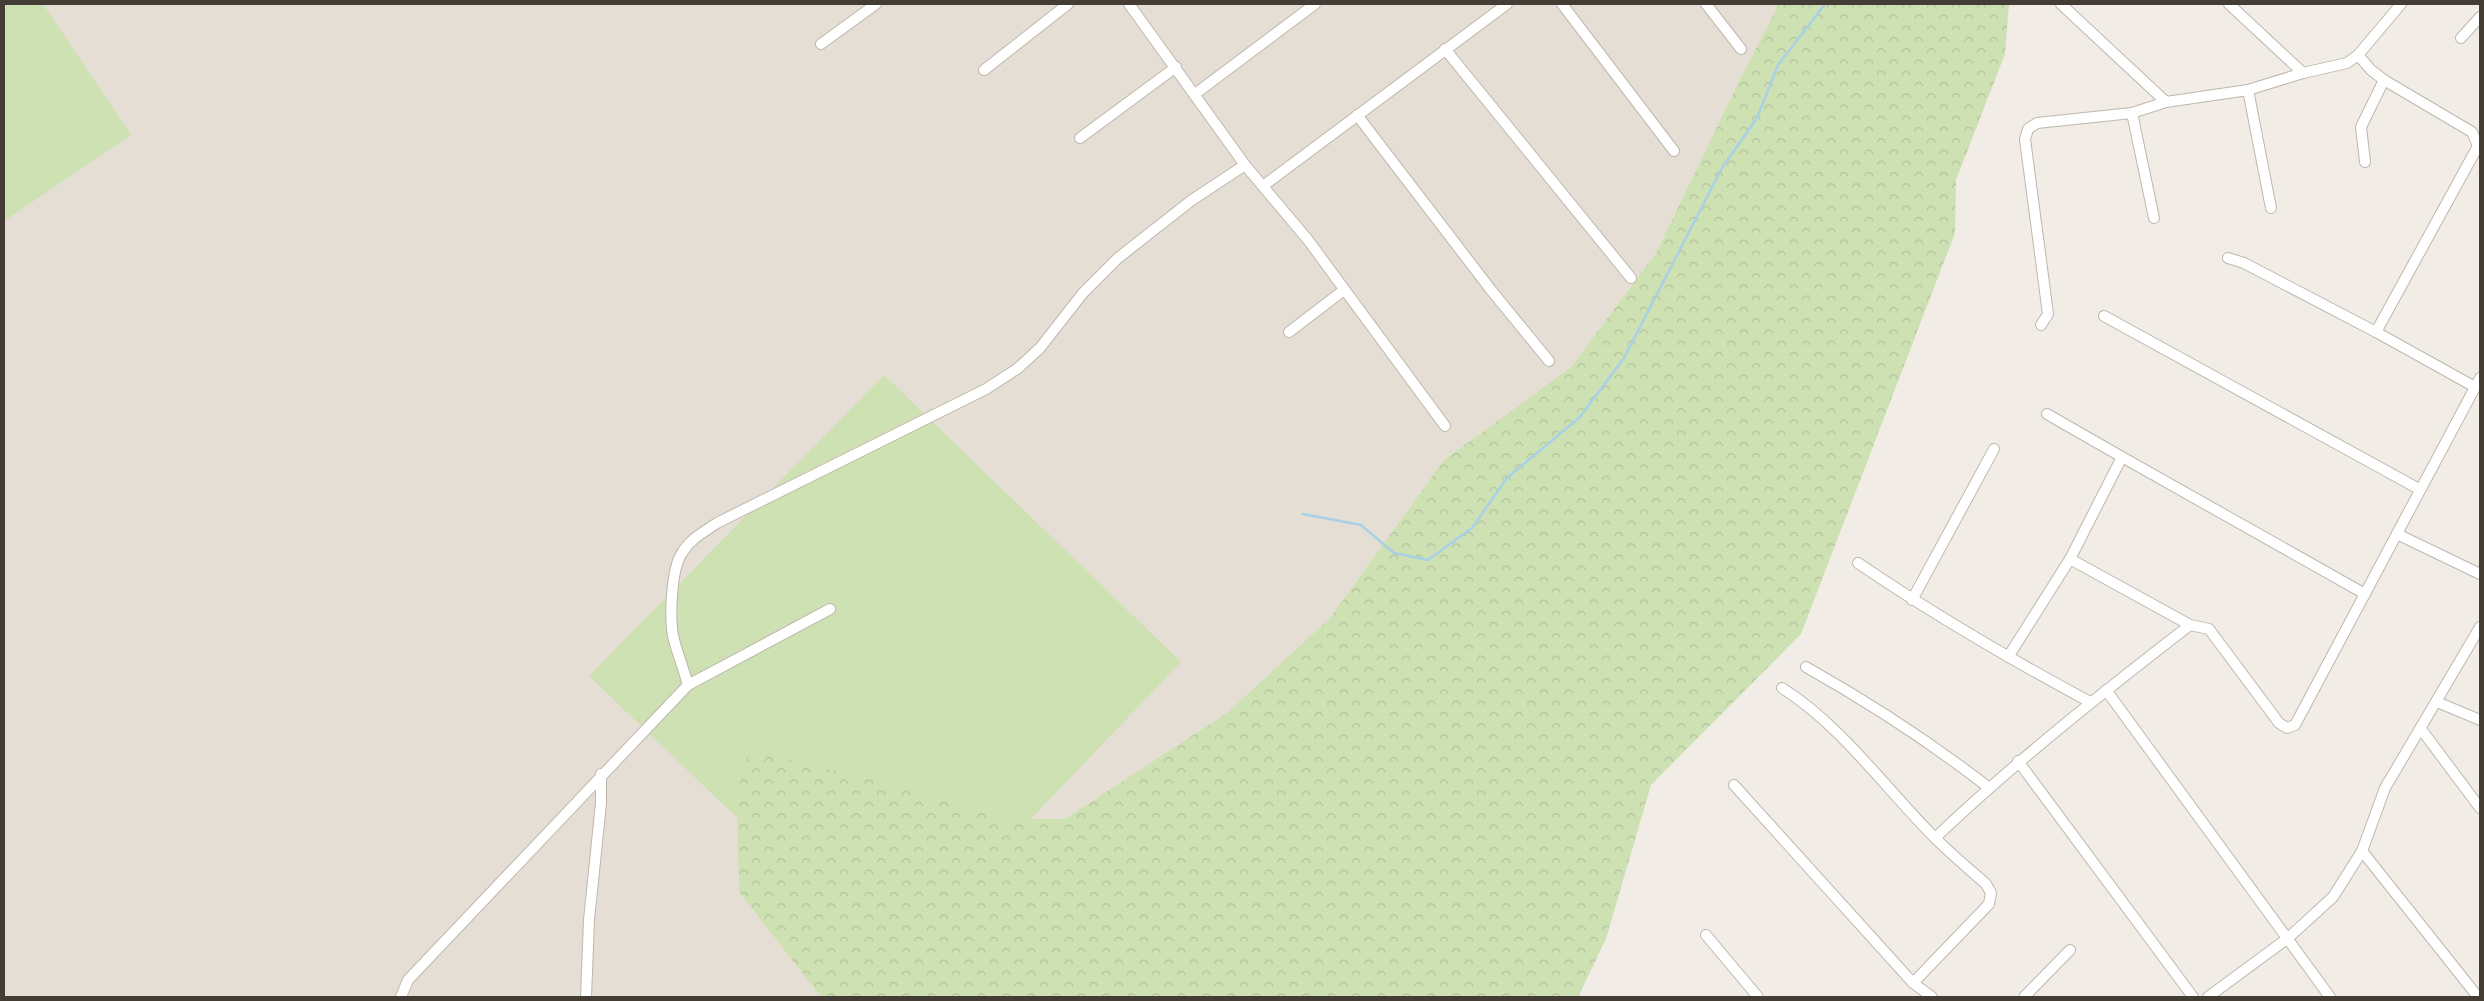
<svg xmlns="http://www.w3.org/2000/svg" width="2484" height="1001" viewBox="0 0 2484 1001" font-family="Overpass,sans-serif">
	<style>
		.residential { fill: #e4ded4 }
		.grass { fill: #cee1b3 }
		.forest { fill: url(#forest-crowns) }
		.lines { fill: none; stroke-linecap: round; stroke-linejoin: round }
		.stream { stroke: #a8d1e7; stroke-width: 2.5 }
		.minor-casing { stroke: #beb7ac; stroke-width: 12 }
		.minor { stroke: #fff; stroke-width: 10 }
	</style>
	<defs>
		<pattern id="forest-crowns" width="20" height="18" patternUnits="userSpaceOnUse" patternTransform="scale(1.25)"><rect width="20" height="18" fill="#cee1b3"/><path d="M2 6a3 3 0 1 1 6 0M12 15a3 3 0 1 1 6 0" fill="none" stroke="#b2c29b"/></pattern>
	</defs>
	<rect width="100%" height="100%" fill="#f1ede6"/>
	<!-- residential -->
	<polygon class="residential" points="4,4 1779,4 1741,77 1656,253 1571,367 1444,460 1329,619 1228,712 1065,819 999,818 739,892 821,997 4,997"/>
	<!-- grass -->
	<g class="grass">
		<polygon points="4,4 43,4 131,135 4,221"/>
		<polygon points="884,375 1181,662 891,965 589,676"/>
	</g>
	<!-- forest -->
	<polygon class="forest" points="1779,4 2009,4 2005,54 1956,180 1955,233 1801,634 1651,785 1606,939 1578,997 821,997 739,892 737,794 749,749 884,783 999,818 1065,819 1228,712 1329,619 1444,460 1571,367 1656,253 1741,77"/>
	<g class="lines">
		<!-- stream -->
		<polyline class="stream" points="1303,514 1361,525 1394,553 1428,560 1472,528 1507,478 1580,417 1624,358 1722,168 1757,118 1778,65 1825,4"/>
		<!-- minor casing -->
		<g class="minor-casing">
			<g id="minor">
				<polyline points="1129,4 1245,165 1308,240 1445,426"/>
				<polyline points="1562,4 1674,151"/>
				<polyline points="1706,4 1741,49"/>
				<polyline points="2061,4 2166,102"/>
				<polyline points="2229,4 2303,73"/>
				<polyline points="2461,38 2480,17"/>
				<polyline points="821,44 876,4"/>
				<polyline points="1445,49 1631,278"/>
				<polyline points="2358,55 2371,70 2384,80 2472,132 2478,146 2376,332"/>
				<polyline points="984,70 1068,4"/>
				<polyline points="2248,90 2271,208"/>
				<polyline points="1195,94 1315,4"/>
				<polyline points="2132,113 2154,218"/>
				<polyline points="1357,115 1491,290 1549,361"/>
				<polyline points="1080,138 1176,67"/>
				<polyline points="2365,162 2361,127 2384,80"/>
				<polyline points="1263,186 1507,4"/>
				<polyline points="2228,258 2244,263 2376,332 2475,387"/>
				<polyline points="2104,316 2419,489"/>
				<polyline points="2041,325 2048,314 2025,139 2028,129 2037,123 2132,113 2166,102 2248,90 2303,73 2347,63 2358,55 2401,4"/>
				<polyline points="1289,332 1344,290"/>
				<polyline points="2047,414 2122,457"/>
				<polyline points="2397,534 2480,574"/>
				<polyline points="2070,559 2190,625 2209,629 2279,723 2287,728 2295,725 2480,378"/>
				<path d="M1858,563C1933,614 2010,659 2090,702"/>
				<polyline points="1912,600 1994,449"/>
				<polyline points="2008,657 2070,559 2122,457 2365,594"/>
				<path d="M1806,667C1870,703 1930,742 1988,787"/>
				<path d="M688,685C684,670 678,655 674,640C669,621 671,569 682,553C690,539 704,532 717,523L986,389L1017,369L1040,348L1083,293L1118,258L1192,200L1245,165"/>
				<path d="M1782,688C1841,725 1886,789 1935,838C1951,854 1969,869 1986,884L1991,893L1989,904L1913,983"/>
				<polyline points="2106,690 2330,997"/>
				<polyline points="2437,702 2480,720"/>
				<polyline points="2421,729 2480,808"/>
				<polyline points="2018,761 2193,997"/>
				<polyline points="1734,785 1913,983 1932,997"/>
				<path d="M1935,838C2016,761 2102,693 2190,625"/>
				<polyline points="2362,851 2478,997"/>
				<polyline points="1706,935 1758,997"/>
				<polyline points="401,997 408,980 688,685 830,609"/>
				<polyline points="586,997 589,920 601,803 601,774"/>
				<polyline points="2024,997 2070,950"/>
				<polyline points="2208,997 2288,938 2333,897 2362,851 2385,788 2480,627"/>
			</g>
		</g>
		<!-- minor -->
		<use href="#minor" class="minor"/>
	</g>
	<!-- border -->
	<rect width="2484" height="1001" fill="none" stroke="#433d36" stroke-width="10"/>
</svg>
